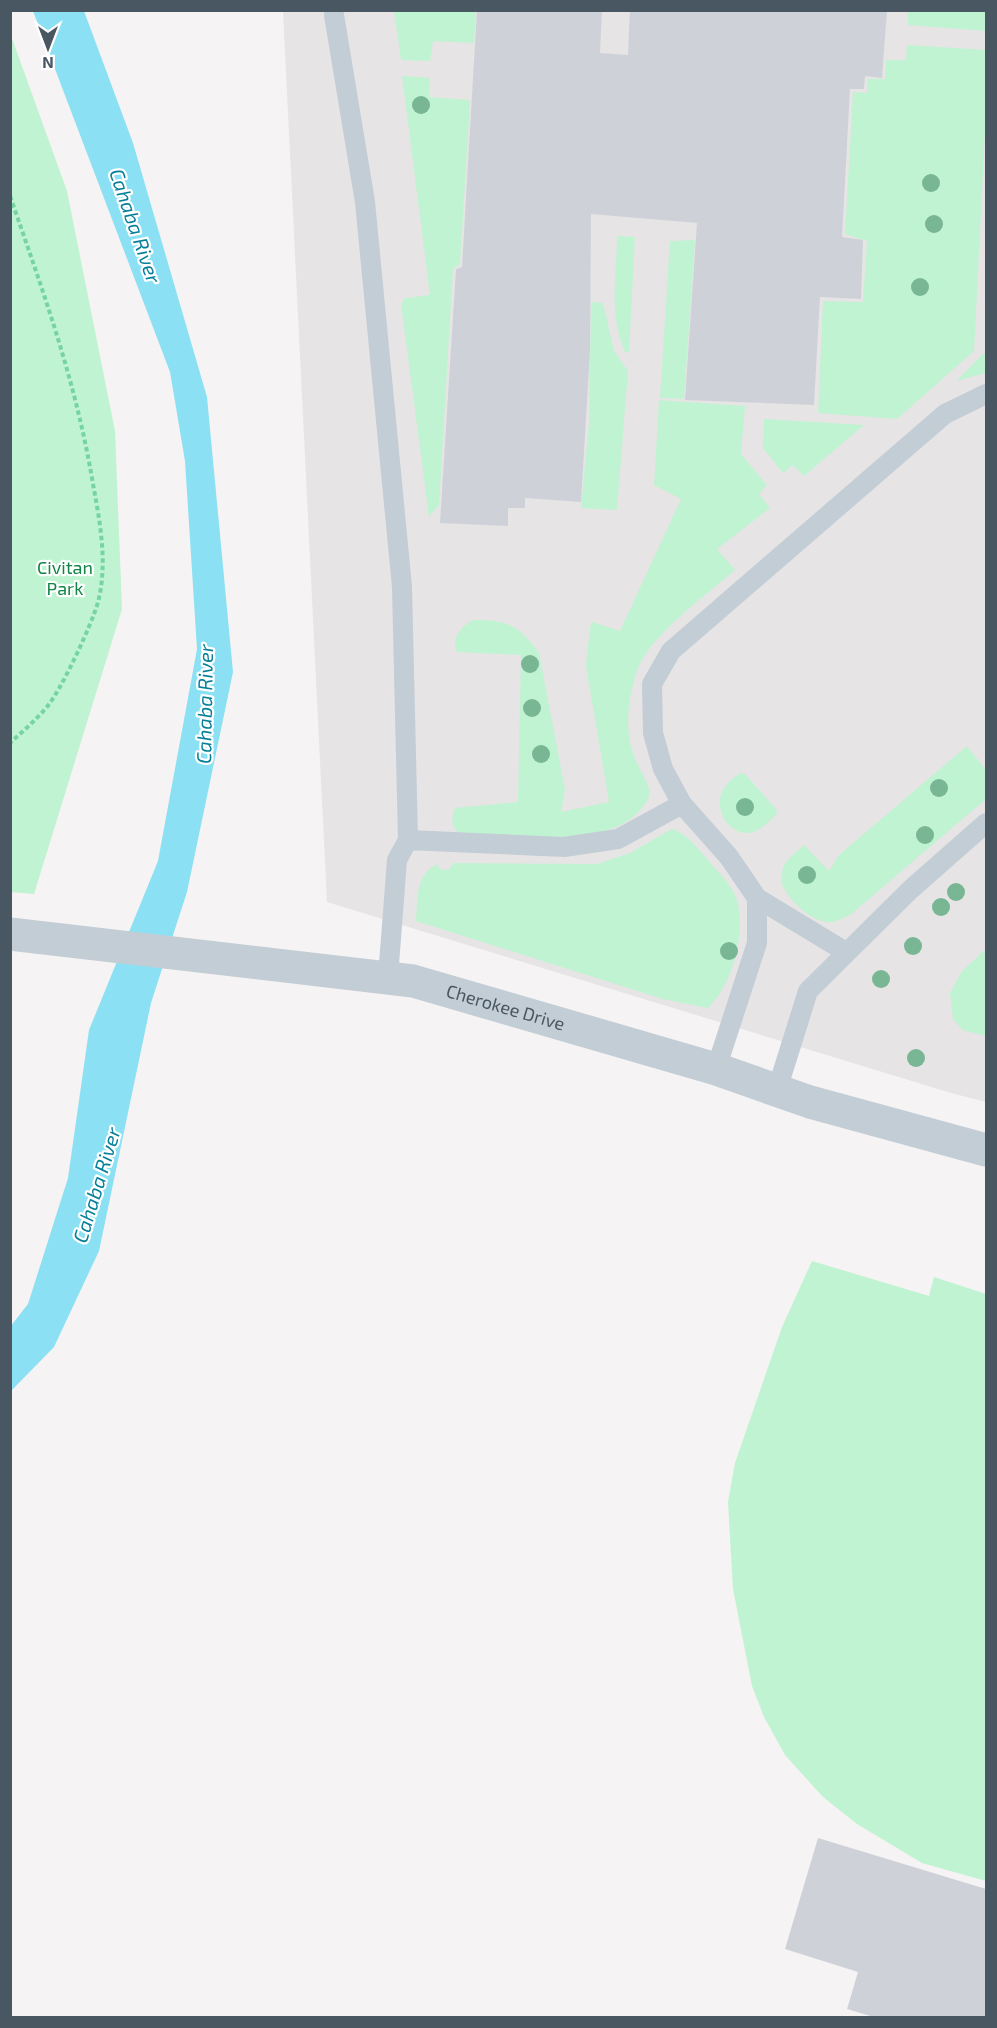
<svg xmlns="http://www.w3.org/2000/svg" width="997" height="2028" viewBox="0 0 997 2028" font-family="'Exo 2',sans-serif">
<rect width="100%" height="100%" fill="#f5f3f3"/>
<path fill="#e6e4e5" d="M 283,11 L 986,11 L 986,1102 L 951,1093 L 327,902 Z"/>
<path fill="#c0f3d2" d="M 394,11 L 476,11 L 474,43 L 433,41 L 430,61 L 401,60 Z
M 908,11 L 986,11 L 986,31 L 908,25 Z
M 10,33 L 67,191 L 115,431 L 122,609 L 34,894 L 10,892 Z
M 907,45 L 986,50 L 986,112 L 974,351 L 897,419 L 818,413 L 823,301 L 863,302 L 867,241 L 845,234 L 853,92 L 867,93 L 867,79 L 885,79 L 886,60 L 906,60 Z
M 402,76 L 430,78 L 429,97 L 470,100 L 460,264 L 453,269 L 439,505 L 429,517 L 401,304 L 405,298 L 430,295 Z
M 617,236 L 635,237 L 629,352 L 625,352 C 608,313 617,275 617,236 Z
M 695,240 L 684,399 L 660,398 L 670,241 Z
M 591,302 L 603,303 L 614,351 L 628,371 L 617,510 L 581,508 L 589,424 Z
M 983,354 L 986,354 L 986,373 L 956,381 Z
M 659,400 L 745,406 L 741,454 L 767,485 L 759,494 L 770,508 L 717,549 L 735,570 C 707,594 648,637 637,671 C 628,698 624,730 634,756 C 638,767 646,778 649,789 C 651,798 646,803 641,809 C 606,851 511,836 461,835 C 451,828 451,819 455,808 L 518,802 L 521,655 L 457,652 C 451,637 461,628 472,620 C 506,619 519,625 539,653 L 565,789 L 561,812 L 609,802 L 586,666 L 590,627 L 592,622 L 620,631 L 681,499 L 654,485 Z
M 764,419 L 864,425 L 804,476 L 793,465 L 783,473 L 763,448 Z
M 967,746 L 986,770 L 986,799 L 850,915 C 845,917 838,921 832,922 C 813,924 789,901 782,884 C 780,879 782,870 784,865 C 788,858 798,851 804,845 L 829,871 L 839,855 Z
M 741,773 L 745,774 L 777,810 L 776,815 C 769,821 762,829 753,832 C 728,840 699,796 741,773 Z
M 672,829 C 688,835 696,846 707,859 C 717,871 732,884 737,900 C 746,933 733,984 708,1008 L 663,999 L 416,921 C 418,899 415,873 438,864 L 439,869 L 448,870 L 454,863 L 597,864 L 630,853 Z
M 986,949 L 986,1036 L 963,1030 L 953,1019 L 950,993 L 962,971 Z
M 812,1261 L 929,1296 L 934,1277 L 986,1294 L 986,1881 L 922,1863 L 857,1824 L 823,1797 L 785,1755 L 764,1717 L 752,1686 L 733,1589 L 728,1502 L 735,1463 L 782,1327 Z"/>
<path fill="#8be1f3" d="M 33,11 L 84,11 L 133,143 L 207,397 L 233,672 L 187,892 L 151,1003 L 99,1251 L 54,1347 L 11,1391 L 10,1327 L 28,1304 L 68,1178 L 89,1030 L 158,861 L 197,649 L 185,461 L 170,372 Z"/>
<path fill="#ced2d8" d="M 477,10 L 602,10 L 600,53 L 628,55 L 630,10 L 887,10 L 882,78 L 865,76 L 864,89 L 850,89 L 842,237 L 863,240 L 861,299 L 820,297 L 814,405 L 685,400 L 697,223 L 591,214 L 590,351 L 581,502 L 525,498 L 525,508 L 508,508 L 508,526 L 440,523 L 456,269 L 462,267 Z
M 818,1838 L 986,1889 L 986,2018 L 877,2018 L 847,2009 L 858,1972 L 785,1949 Z"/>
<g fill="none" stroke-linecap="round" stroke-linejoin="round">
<path stroke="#75d4a2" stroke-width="4" stroke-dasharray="4.5 3" stroke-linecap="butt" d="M 10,196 C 44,294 76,382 93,484 C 100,522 108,564 98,602 C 92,624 61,691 46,708 C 35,721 22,732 10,743"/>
<path stroke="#c3cdd5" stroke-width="20" d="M 334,15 L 365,202 L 402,587 L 408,840
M 757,898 L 846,952
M 388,977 L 397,860 L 408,840 L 564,847 L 618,839 L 682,804
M 716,1069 L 757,943 L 757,898 L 729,857 L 682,804 L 663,769 L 653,733 L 652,684 L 671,651 L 945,414 L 986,394
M 777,1090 L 808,991 L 910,890 L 986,823"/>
<path stroke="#c3cdd5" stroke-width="33" id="s1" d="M 10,934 L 413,981 L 716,1069 L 810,1102 L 986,1150"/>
</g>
<g fill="#78b694">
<circle cx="421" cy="105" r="9"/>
<circle cx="931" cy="183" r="9"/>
<circle cx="934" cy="224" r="9"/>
<circle cx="920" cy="287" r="9"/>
<circle cx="530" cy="664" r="9"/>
<circle cx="532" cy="708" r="9"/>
<circle cx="541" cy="754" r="9"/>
<circle cx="939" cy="788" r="9"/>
<circle cx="745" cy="807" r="9"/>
<circle cx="925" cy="835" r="9"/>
<circle cx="807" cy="875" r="9"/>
<circle cx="956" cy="892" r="9"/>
<circle cx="941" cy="907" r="9"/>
<circle cx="913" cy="946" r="9"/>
<circle cx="729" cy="951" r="9"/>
<circle cx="881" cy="979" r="9"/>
<circle cx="916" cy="1058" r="9"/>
</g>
<g text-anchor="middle" stroke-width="4.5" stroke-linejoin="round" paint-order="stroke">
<g font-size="18" fill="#128547" stroke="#fff">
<text x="65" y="574">Civitan<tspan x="65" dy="21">Park</tspan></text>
</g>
<g font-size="18" fill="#495762" stroke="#fff">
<text dy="6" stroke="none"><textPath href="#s1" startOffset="502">Cherokee Drive</textPath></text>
</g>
<g font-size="20" font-style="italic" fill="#067f99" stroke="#fff">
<text transform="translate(135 226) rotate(71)" y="7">Cahaba River</text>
<text transform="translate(205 704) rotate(-89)" y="7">Cahaba River</text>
<text transform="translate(97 1185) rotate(-73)" y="7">Cahaba River</text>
</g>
</g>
<rect width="997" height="2028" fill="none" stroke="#495762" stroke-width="24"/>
<g transform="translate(48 48) rotate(180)" stroke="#ffffff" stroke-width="4.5" paint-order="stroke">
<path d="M0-4.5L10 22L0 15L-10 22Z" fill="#495762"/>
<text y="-9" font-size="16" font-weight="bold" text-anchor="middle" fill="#495762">N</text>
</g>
</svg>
